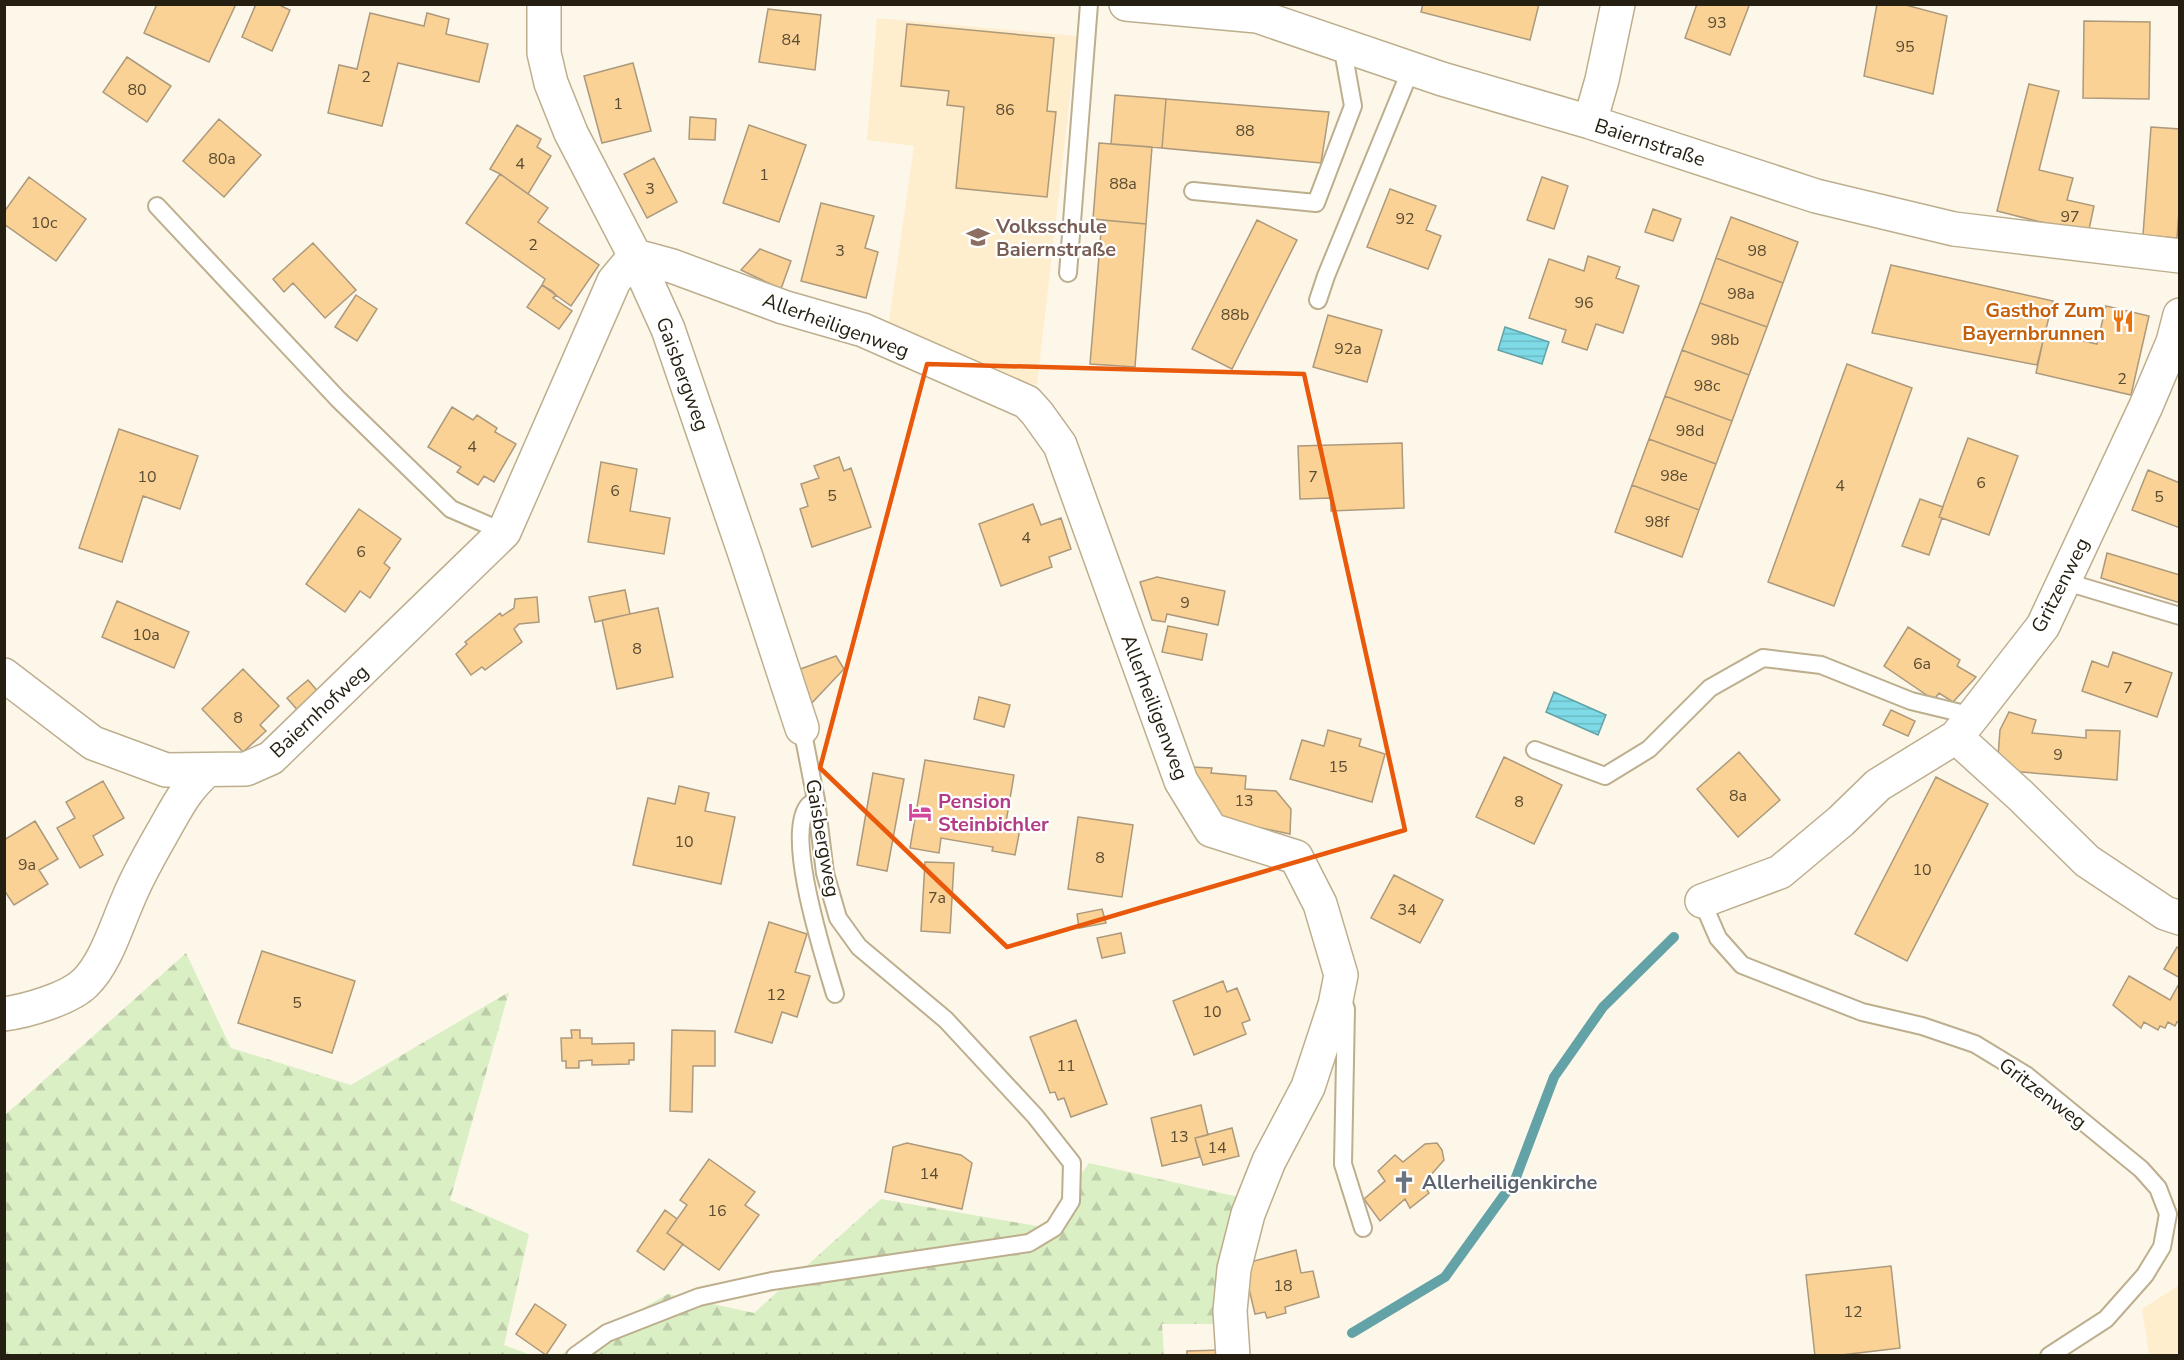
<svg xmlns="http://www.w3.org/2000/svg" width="2184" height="1360" viewBox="0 0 2184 1360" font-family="'Nunito Sans',sans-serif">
<defs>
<pattern id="forest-firs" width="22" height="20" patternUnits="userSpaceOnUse" patternTransform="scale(1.5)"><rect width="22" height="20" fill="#dbefc5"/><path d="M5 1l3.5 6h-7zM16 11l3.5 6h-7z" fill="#bccca8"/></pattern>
<pattern id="water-rules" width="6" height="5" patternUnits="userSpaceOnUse" patternTransform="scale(1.5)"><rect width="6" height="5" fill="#7ddae6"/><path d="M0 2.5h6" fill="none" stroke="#6cbbc4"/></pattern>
</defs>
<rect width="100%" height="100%" fill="#fdf7ea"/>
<path fill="#feeecd" d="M 877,18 L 1077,36 L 1037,385 L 934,358 L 888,328 L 914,146 L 867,140 Z
M 2179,1285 L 2179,1355 L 2149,1355 L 2142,1309 Z"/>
<path fill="url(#forest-firs)" d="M 186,953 L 231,1048 L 351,1085 L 509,992 L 450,1200 L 529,1234 L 504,1345 L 531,1355 L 5,1355 L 5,1115 Z
M 1089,1163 L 1239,1197 L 1216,1324 L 1162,1324 L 1164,1355 L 558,1356 L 668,1294 L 754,1313 L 881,1199 L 1043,1227 Z"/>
<path fill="url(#water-rules)" stroke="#63a2a6" stroke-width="1.5" d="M 1505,327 L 1549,342 L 1542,364 L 1498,350 Z
M 1554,692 L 1606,715 L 1598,735 L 1546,712 Z"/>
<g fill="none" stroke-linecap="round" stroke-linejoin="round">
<path stroke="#63a2a6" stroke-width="10" d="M 1352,1333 L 1445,1277 L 1515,1180 L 1554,1077 L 1603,1007 L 1674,937"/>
</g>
<path fill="#fad295" stroke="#ad997b" stroke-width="1.5" d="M 157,4 L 236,4 L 209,62 L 144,33 Z
M 256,4 L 277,4 L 290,10 L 272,51 L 242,37 Z
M 1423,4 L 1539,4 L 1530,40 L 1421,12 Z
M 1697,4 L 1744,4 L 1749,6 L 1730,55 L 1685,38 Z
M 1877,4 L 1902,4 L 1947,16 L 1933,94 L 1864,76 Z
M 768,9 L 821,15 L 815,70 L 759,62 Z
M 370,13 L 424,26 L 427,13 L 449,19 L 446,34 L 488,44 L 479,82 L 398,63 L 382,126 L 328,113 L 339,65 L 357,69 Z
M 2084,21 L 2150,22 L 2149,99 L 2083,98 Z
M 907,24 L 1054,38 L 1047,111 L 1056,112 L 1047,197 L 956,188 L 964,107 L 947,105 L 949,91 L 901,86 Z
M 127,57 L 171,86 L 147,122 L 103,92 Z
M 633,63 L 651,131 L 602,143 L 584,76 Z
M 2029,84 L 2059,91 L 2039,170 L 2073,178 L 2067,200 L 2094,206 L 2088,234 L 1997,211 Z
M 1115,95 L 1166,99 L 1162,148 L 1111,144 Z
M 1166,99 L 1329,112 L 1321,163 L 1162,148 Z
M 690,117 L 716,119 L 715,140 L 689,139 Z
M 219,119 L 261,155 L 224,197 L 183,161 Z
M 517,125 L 541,139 L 537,147 L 551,156 L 528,194 L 500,174 L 490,169 Z
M 749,125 L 806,145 L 779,222 L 723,203 Z
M 2151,127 L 2180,129 L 2180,199 L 2177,238 L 2143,235 Z
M 1099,143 L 1152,147 L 1146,224 L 1093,219 Z
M 654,158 L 677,202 L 647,218 L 624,174 Z
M 500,174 L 548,208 L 538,222 L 599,265 L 571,306 L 542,285 L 545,279 L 466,223 Z
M 29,177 L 86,219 L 56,261 L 4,224 L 4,212 Z
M 1542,177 L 1568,186 L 1554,229 L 1527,220 Z
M 1390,189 L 1436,206 L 1426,230 L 1441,236 L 1428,269 L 1367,247 Z
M 821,203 L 874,216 L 865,248 L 878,252 L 866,298 L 801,281 Z
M 1653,209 L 1681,219 L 1673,241 L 1645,232 Z
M 1731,217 L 1798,242 L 1783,283 L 1716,258 Z
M 1102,220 L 1146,224 L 1135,367 L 1090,364 Z
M 1257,220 L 1297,240 L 1232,369 L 1192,349 Z
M 313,243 L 356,290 L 325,318 L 293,283 L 284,292 L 273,279 Z
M 760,249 L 791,261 L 781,289 L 741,270 Z
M 1588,256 L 1620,267 L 1616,278 L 1639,286 L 1623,333 L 1596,324 L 1587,350 L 1562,342 L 1566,330 L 1529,318 L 1549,259 L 1584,271 Z
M 1716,258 L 1783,283 L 1767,327 L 1700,303 Z
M 1891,265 L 2053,301 L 2037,365 L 1872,333 Z
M 542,285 L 552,291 L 556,295 L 553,298 L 572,311 L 559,329 L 527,307 Z
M 356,295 L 377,309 L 357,341 L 335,327 Z
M 1700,303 L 1767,327 L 1749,375 L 1682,350 Z
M 2106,306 L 2149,316 L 2131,395 L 2036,373 L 2045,332 L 2097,344 Z
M 1328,315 L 1382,330 L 1367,382 L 1313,367 Z
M 1682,350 L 1749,375 L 1732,421 L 1665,396 Z
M 1847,364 L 1912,388 L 1834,606 L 1768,582 Z
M 1665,396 L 1732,421 L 1716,464 L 1649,439 Z
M 452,407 L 473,420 L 477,415 L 497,428 L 495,432 L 516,444 L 494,482 L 484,476 L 478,485 L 457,472 L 461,467 L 428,447 Z
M 119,429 L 198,456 L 180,509 L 143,496 L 122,562 L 79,548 Z
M 1968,438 L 2018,456 L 1989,535 L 1939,517 Z
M 1649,439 L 1716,464 L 1699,510 L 1632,485 Z
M 1402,443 L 1404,508 L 1331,511 L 1331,498 L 1300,499 L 1298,446 Z
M 839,457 L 844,471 L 851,468 L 871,527 L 812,547 L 800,509 L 808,506 L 801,484 L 819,478 L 814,466 Z
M 601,462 L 637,469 L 630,511 L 670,518 L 664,554 L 588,542 Z
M 2148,470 L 2180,483 L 2180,528 L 2132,510 Z
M 1632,485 L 1699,510 L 1682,557 L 1615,532 Z
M 1920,499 L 1943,507 L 1939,517 L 1942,518 L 1929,555 L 1902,546 Z
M 1033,504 L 1041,525 L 1061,518 L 1071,549 L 1049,557 L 1052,567 L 1001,586 L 979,524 Z
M 359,509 L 401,539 L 384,563 L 390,568 L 370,598 L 360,591 L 345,612 L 306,584 Z
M 2107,553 L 2180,575 L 2180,603 L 2101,578 Z
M 1157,577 L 1225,591 L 1218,625 L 1167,614 L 1165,622 L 1152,620 L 1140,582 Z
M 625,590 L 630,614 L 595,622 L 589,597 Z
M 537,597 L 539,622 L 519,624 L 514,629 L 522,642 L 485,670 L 482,667 L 471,675 L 456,654 L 467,644 L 465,642 L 500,613 L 502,616 L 514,608 L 515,599 Z
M 117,601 L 189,632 L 174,668 L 102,637 Z
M 658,608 L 673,677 L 617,689 L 602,620 Z
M 1168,626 L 1207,634 L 1202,660 L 1162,652 Z
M 1908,627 L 1960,660 L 1957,666 L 1976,677 L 1953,702 L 1939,693 L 1934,700 L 1884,666 Z
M 2113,652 L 2172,673 L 2157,717 L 2082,691 L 2092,661 L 2108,667 Z
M 836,656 L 844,669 L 808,707 L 795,671 Z
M 243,669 L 279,706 L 260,725 L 266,731 L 243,752 L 202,709 Z
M 308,680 L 327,702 L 306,720 L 287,698 Z
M 979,697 L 1010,705 L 1004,727 L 974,719 Z
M 1891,710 L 1915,721 L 1908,736 L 1883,725 Z
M 2009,712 L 2036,720 L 2032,733 L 2086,738 L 2086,730 L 2120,731 L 2117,780 L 1997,770 L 2000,730 Z
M 1328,730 L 1361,739 L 1359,746 L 1385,754 L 1372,802 L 1290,779 L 1302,740 L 1324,746 Z
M 1739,752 L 1780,800 L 1738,837 L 1697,789 Z
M 1504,757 L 1562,785 L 1534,844 L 1476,817 Z
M 925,760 L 1014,775 L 1006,822 L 1021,824 L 1015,855 L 992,851 L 993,847 L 941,838 L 939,853 L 910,848 Z
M 1192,767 L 1212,768 L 1211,773 L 1246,776 L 1245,789 L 1276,791 L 1291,809 L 1290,834 L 1214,818 Z
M 873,773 L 904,779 L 887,871 L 857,865 Z
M 1936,777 L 1988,804 L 1907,961 L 1855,934 Z
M 103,781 L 124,818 L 93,836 L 103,855 L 80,868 L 57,828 L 75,818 L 66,802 Z
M 679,786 L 709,793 L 705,811 L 735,817 L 721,884 L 633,865 L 648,798 L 675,804 Z
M 1078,817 L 1133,825 L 1122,897 L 1068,889 Z
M 35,821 L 58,859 L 39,870 L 48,884 L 14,905 L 4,890 L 4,840 Z
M 925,862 L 954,863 L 950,933 L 921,931 Z
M 1394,875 L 1443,900 L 1420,943 L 1371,918 Z
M 1102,909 L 1106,923 L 1079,928 L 1077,914 Z
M 769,922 L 807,934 L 795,972 L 810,976 L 797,1017 L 782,1012 L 772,1043 L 735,1032 Z
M 1121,933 L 1125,953 L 1102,958 L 1097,938 Z
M 2177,947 L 2180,949 L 2180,978 L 2164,969 Z
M 262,951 L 355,981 L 332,1053 L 238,1023 Z
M 2129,976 L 2170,1000 L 2180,982 L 2180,1023 L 2177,1022 L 2175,1026 L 2168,1022 L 2165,1028 L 2160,1026 L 2158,1030 L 2144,1022 L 2141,1028 L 2113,1005 Z
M 1223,981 L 1227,992 L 1237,988 L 1250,1020 L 1242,1023 L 1246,1034 L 1194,1055 L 1173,1001 Z
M 1076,1020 L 1107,1104 L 1071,1117 L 1064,1098 L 1058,1100 L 1055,1092 L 1050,1093 L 1030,1037 Z
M 571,1030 L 580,1030 L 580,1038 L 592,1038 L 592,1044 L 634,1043 L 634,1060 L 629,1060 L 629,1064 L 592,1065 L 592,1060 L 579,1061 L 579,1068 L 566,1068 L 566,1061 L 562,1061 L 561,1038 L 572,1038 Z
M 672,1030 L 715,1031 L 715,1066 L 693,1066 L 692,1112 L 670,1111 Z
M 1201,1105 L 1208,1135 L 1195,1138 L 1200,1157 L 1162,1166 L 1151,1118 Z
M 1232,1128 L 1239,1156 L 1203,1165 L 1195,1138 Z
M 907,1143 L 961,1155 L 972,1163 L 962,1209 L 885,1192 L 893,1147 Z
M 1437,1143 L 1442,1150 L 1444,1160 L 1423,1184 L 1429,1193 L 1410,1208 L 1405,1199 L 1380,1221 L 1364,1199 L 1385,1181 L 1378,1171 L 1395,1155 L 1403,1162 L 1425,1144 Z
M 709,1159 L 755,1192 L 745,1205 L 759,1215 L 719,1270 L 667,1233 L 687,1205 L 680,1200 Z
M 665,1210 L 677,1219 L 667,1233 L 683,1244 L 664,1270 L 637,1251 Z
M 1296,1250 L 1301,1273 L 1313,1271 L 1319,1297 L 1285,1307 L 1286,1313 L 1267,1318 L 1265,1312 L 1255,1314 L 1243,1264 Z
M 1891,1266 L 1900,1348 L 1833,1356 L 1815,1356 L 1806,1275 Z
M 535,1304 L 566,1325 L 546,1355 L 516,1334 Z
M 1221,1350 L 1221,1356 L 1187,1356 L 1187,1351 Z"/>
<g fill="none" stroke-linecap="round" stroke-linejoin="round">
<g stroke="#bdae8d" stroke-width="20">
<path id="service" d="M 1193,191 L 1316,203 L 1353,106 L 1342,45
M 157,206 L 338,399 L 451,509 L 504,532
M 1068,273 L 1089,4
M 1318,300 L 1326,276 L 1411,69
M 2063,581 L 2180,616
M 1535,750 L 1605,776 L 1649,749 L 1710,688 L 1763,658 L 1821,665 L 1911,701 L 1973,716
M 816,800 C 814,802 811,803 809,805 C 783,833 825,960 835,994
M 1702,901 L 1718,938 L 1742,965 L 1862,1012 L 1922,1026 L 1975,1044 L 2026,1075 L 2141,1169 L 2158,1188 L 2168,1214 L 2162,1247 L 2145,1275 L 2106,1319 L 2049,1356
M 1344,1003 L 1346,1009 L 1343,1164 L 1363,1228
M 575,1356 L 607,1333 L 699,1297 L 772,1281 L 1029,1243 L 1054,1228 L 1071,1201 L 1072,1163 L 1035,1116 L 946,1020 L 859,947 L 838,918 L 825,873 L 816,800 L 802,728"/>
</g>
<g stroke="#bdae8d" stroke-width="36">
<path id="minor" d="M 544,4 L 544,53 L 551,83 L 571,133 L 635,256 L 668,329 L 745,554 L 802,728
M 1126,4 L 1257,16 L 1442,79 L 1590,122 L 1816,196 L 1954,229 L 2180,256
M 1590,122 L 1602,80 L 1618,4
M 635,256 L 672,266 L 783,307 L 863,330 L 1027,402 L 1037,413 L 1060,445 L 1181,781 L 1211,830 L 1296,857 L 1320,904 L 1341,975 L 1335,1005 L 1308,1087 L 1269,1161 L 1248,1214 L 1234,1269 L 1230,1311 L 1233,1356
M 4,675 L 93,743 L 166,770 L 246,769 L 271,758 L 504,532 L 614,281 L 635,256
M 1956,737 L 2021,796 L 2087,861 L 2165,913 L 2180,918
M 1702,901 L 1780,872 L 1841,821 L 1878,785 L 1956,737 L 1973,716 L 2043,626 L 2146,406 L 2173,342 L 2180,315
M 4,1014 C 26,1011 69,999 85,983 C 105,964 116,927 127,902 C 136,879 148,858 160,837 C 177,808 182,793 207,770"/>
</g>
<use href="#service" stroke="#fff" stroke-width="16"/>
<use href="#minor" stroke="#fff" stroke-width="33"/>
</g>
<path fill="none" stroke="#e8590c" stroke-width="4.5" stroke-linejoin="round" d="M 927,364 L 1304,374 L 1405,830 L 1007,947 L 820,768 Z"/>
<defs>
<g id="school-bare" transform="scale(1.8)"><path d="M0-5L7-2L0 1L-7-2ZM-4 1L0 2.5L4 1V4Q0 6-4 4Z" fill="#8d6e63" stroke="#fff" stroke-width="2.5" paint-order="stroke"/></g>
<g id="restaurant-bare" transform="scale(1.8)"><path d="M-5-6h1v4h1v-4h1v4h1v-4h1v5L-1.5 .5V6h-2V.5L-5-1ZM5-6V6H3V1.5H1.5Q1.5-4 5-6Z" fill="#e8710a" stroke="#fff" stroke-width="2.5" paint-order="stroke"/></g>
<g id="hotel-bare" transform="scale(1.8)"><path d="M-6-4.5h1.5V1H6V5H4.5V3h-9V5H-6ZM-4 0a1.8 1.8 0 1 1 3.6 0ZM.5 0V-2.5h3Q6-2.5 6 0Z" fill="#d1479c" stroke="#fff" stroke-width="2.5" paint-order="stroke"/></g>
<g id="church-bare" transform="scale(1.8)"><path d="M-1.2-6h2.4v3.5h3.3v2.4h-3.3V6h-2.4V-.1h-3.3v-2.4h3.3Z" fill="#6b7280" stroke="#fff" stroke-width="2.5" paint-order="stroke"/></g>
</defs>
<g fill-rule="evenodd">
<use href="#school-bare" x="978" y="237"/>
<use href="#restaurant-bare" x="2123" y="321"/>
<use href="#hotel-bare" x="920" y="812"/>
<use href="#church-bare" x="1404" y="1182"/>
</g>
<g text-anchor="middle" stroke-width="4.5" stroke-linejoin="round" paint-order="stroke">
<g font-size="16" fill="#5a4c33">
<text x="1717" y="28">93</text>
<text x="791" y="45">84</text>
<text x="1905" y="52">95</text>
<text x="366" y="82">2</text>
<text x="137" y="95">80</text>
<text x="618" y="109">1</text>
<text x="1005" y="115">86</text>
<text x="1245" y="136">88</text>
<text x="222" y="164">80a</text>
<text x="520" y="169">4</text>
<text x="764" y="180">1</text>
<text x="1123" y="189">88a</text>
<text x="650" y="194">3</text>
<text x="2070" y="222">97</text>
<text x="1405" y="224">92</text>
<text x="44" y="228">10c</text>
<text x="533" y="250">2</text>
<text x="840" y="256">3</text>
<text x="1757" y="256">98</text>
<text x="1741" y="299">98a</text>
<text x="1584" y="308">96</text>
<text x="1235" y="320">88b</text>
<text x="1725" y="345">98b</text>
<text x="1348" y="354">92a</text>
<text x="2122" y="384">2</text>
<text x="1707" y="391">98c</text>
<text x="1690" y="436">98d</text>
<text x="472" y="452">4</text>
<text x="1674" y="481">98e</text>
<text x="147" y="482">10</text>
<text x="1313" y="482">7</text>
<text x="1981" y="488">6</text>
<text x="1840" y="491">4</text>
<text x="615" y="496">6</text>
<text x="832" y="501">5</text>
<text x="2159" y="502">5</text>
<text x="1657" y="527">98f</text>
<text x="1026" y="543">4</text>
<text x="361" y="557">6</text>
<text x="1185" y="608">9</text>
<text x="146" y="640">10a</text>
<text x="637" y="654">8</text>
<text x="1922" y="669">6a</text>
<text x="2128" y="693">7</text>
<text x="238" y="723">8</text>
<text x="2058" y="760">9</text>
<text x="1338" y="772">15</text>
<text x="1738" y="801">8a</text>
<text x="1244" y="806">13</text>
<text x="1519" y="807">8</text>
<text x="684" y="847">10</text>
<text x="1100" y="863">8</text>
<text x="27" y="870">9a</text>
<text x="1922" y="875">10</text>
<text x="937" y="903">7a</text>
<text x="1407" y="915">34</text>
<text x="776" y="1000">12</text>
<text x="297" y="1008">5</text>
<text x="1212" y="1017">10</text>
<text x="1066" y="1071">11</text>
<text x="1179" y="1142">13</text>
<text x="1217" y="1153">14</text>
<text x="929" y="1179">14</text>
<text x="717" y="1216">16</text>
<text x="1283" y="1291">18</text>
<text x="1853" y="1317">12</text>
</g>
<g font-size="20" fill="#251f12" stroke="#fff">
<text transform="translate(1650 142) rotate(18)" y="7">Baiernstraße</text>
<text transform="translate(836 325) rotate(20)" y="7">Allerheiligenweg</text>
<text transform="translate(683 374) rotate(70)" y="7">Gaisbergweg</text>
<text transform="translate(2060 585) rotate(-63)" y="7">Gritzenweg</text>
<text transform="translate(1155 707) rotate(69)" y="7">Allerheiligenweg</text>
<text transform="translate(319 711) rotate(-43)" y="7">Baiernhofweg</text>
<text transform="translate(823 838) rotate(80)" y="7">Gaisbergweg</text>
<text transform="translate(2043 1093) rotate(37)" y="7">Gritzenweg</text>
</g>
<g font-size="20" font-weight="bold" fill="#785e54" stroke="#fff" text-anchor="start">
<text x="996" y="233">Volksschule<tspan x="996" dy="23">Baiernstraße</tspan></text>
</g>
<g font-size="20" font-weight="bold" fill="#c56008" stroke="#fff" text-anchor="end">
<text x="2105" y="317">Gasthof Zum<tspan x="2105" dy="23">Bayernbrunnen</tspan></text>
</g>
<g font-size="20" font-weight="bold" fill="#b23c85" stroke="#fff" text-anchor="start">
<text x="938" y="808">Pension<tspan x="938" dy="23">Steinbichler</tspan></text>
</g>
<g font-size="20" font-weight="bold" fill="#5b616d" stroke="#fff" text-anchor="start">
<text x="1422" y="1189">Allerheiligenkirche</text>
</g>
</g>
<rect width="2184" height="1360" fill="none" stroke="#251f12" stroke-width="12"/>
</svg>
